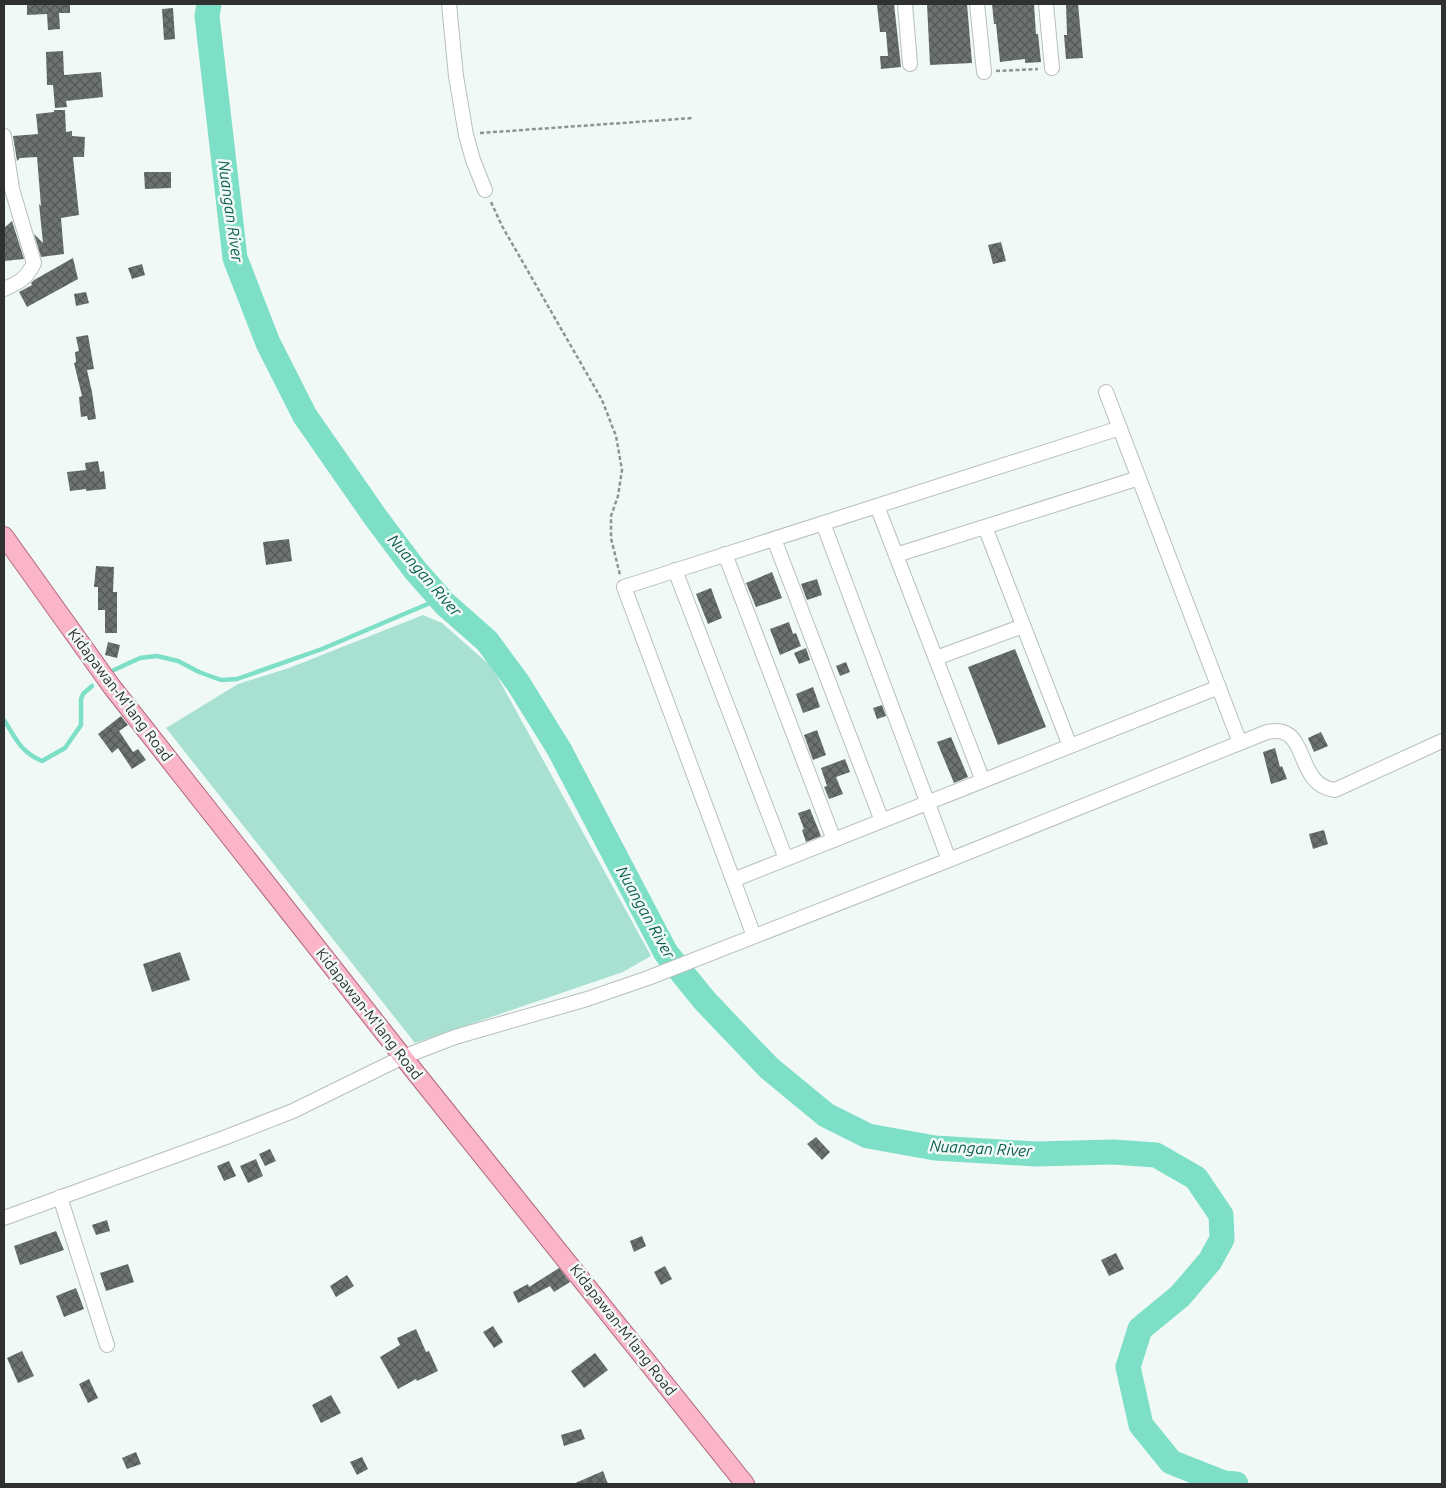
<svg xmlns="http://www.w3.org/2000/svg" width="1446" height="1488" viewBox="0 0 1446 1488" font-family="Ubuntu,sans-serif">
<defs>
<pattern id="building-cross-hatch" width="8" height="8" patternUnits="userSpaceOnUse" patternTransform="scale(1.25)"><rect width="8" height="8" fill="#6b7270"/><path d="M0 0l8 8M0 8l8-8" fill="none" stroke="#545958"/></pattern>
</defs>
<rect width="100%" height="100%" fill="#f1f9f6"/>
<path fill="#a8e1d1" d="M 423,615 L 442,623 L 492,667 L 651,956 L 623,972 L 415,1043 L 166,728 L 238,684 L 289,668 Z"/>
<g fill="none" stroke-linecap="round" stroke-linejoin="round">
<path stroke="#7edfc7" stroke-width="4.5" d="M 114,670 L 140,658 L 157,656 L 178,661 L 199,672 L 221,680 L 237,679 L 322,649 L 430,603 L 445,604
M 4,720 C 16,738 20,752 42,761 L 65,748 L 81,725 L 81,699 L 83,694 L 92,686"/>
<path stroke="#7edfc7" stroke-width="25" d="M 209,4 L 207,16 L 235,258 L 268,343 L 305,416 L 376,518 L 415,570 L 445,604 L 487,641 L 518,683 L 559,749 L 666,953 L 705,1001 L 769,1068 L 826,1115 L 868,1136 L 935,1148 L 1036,1154 L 1113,1152 L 1156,1155 L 1196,1178 L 1221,1215 L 1222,1239 L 1210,1261 L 1180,1296 L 1140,1329 L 1128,1367 L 1141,1425 L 1171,1462 L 1224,1483 L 1236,1484"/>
</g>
<path fill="url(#building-cross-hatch)" d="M 27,4 L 70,4 L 70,13 L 59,13 L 60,29 L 48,30 L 47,14 L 27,15 Z
M 894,4 L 901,67 L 881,69 L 880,56 L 888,56 L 886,32 L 880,32 L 877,5 Z
M 927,4 L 967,4 L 972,63 L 930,65 Z
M 992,4 L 1034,4 L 1036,34 L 1038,34 L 1041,62 L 1025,63 L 1025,59 L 1000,62 L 996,24 L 994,24 Z
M 1066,4 L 1078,4 L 1083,58 L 1066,59 L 1064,35 L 1067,35 Z
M 173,8 L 175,39 L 164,40 L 162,9 Z
M 63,51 L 64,75 L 101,72 L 103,97 L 66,101 L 67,107 L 55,108 L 53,85 L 47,85 L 46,52 Z
M 54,110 L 65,110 L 66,132 L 72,131 L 72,136 L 85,137 L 84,157 L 73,157 L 79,215 L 61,218 L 64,254 L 41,257 L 34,234 L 43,243 L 39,204 L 41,206 L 37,157 L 20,158 L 17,161 L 13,136 L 38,134 L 36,114 L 54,112 Z
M 144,172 L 171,172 L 171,188 L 145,189 Z
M 12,221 L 24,259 L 4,261 L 4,228 Z
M 1001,242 L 1006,261 L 993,264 L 988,245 Z
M 73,258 L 78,279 L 27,307 L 19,292 L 32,285 L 31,283 L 34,280 Z
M 142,264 L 145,275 L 132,279 L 128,268 Z
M 86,292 L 89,303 L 76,306 L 74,294 Z
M 88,335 L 94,369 L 87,370 L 92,392 L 96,419 L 88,420 L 87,416 L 81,417 L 79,397 L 82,396 L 74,363 L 76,362 L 75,352 L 79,351 L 76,337 Z
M 98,461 L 100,472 L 104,471 L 106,489 L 86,491 L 86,489 L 70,491 L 67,472 L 86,470 L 85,463 Z
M 289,539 L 292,561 L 266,565 L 263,542 Z
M 96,566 L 114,567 L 113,592 L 117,592 L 117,633 L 105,633 L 105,610 L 98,610 L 98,587 L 94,587 Z
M 772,572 L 782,598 L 756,607 L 746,583 Z
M 817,579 L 822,595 L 807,600 L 801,584 Z
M 711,588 L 722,618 L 708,624 L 696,594 Z
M 789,622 L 793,634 L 796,633 L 801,646 L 780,655 L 770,629 Z
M 108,642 L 120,645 L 117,658 L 105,655 Z
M 806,648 L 810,660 L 799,664 L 794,653 Z
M 1015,649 L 1046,727 L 998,745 L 968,667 Z
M 846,662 L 850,672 L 840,676 L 836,666 Z
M 813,687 L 820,707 L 803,713 L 796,694 Z
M 882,705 L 886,716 L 877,719 L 873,708 Z
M 121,716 L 128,725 L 119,731 L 133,752 L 138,749 L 146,760 L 132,769 L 118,748 L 112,753 L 98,734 Z
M 817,730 L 826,755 L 813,760 L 804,735 Z
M 1321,732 L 1328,746 L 1314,752 L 1308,738 Z
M 951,737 L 968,777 L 954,783 L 937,742 Z
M 1275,748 L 1280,767 L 1282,766 L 1287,779 L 1271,784 L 1263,752 Z
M 845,759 L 850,772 L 836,777 L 843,794 L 829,799 L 824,787 L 827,786 L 821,768 Z
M 810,809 L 821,836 L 806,842 L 802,830 L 804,829 L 798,813 Z
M 1324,830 L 1328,844 L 1313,849 L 1309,834 Z
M 180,952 L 190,980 L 152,992 L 143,964 Z
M 816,1137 L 830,1152 L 822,1160 L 807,1144 Z
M 270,1149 L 276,1161 L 265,1166 L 259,1154 Z
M 256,1159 L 263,1176 L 248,1183 L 240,1166 Z
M 229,1161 L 236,1176 L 224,1181 L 217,1166 Z
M 107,1220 L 110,1231 L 96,1235 L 92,1225 Z
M 56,1231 L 64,1250 L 20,1265 L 14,1246 Z
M 642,1236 L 646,1246 L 634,1252 L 630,1241 Z
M 1116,1253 L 1124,1269 L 1109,1276 L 1101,1260 Z
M 128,1264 L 134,1282 L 106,1291 L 100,1273 Z
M 665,1266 L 672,1279 L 661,1285 L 654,1272 Z
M 559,1268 L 570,1282 L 554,1292 L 550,1286 L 518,1303 L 513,1292 L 528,1284 L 529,1287 Z
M 347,1275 L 354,1286 L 336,1297 L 330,1286 Z
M 76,1288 L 84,1309 L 64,1317 L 56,1296 Z
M 493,1326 L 503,1342 L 494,1348 L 483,1332 Z
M 416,1329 L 426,1352 L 429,1351 L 438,1371 L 417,1381 L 416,1379 L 398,1389 L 380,1357 L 400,1345 L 397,1338 Z
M 22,1351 L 34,1376 L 18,1383 L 7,1358 Z
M 595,1353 L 608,1370 L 584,1388 L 571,1371 Z
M 89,1379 L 98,1398 L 88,1403 L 79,1384 Z
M 331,1395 L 341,1413 L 321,1423 L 312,1405 Z
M 581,1429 L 585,1439 L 564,1446 L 561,1435 Z
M 136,1452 L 141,1464 L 127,1469 L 122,1458 Z
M 362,1457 L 368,1469 L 357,1475 L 350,1462 Z
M 603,1471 L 608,1484 L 573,1484 Z"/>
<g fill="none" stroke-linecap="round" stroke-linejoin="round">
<g stroke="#b7bfbd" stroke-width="16">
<path id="minor" d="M 449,4 L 456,76 L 466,135 L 473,160 L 485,190
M 905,4 L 910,64
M 977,4 L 984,72
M 1046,4 L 1052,68
M 4,136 L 12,189 L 34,263 C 26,279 20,282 4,289
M 1106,392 L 1240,743
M 877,506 L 983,781
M 823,523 L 949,860
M 985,527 L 1070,746
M 774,539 L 882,821
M 725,554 L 834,840
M 896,555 L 1139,478
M 675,570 L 786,859
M 936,658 L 1023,626
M 733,880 L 1219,687
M 754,936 L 624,587 L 1120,428
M 60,1197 L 107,1345
M 4,1218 L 221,1139 L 293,1111 L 403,1057 L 455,1037 L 587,999 L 648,978 L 949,860 L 1267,732 C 1311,722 1293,785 1335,790 L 1442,741"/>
</g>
<g stroke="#b1667b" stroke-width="20">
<path id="major" d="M 4,536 L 112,687 L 403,1057 L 745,1484"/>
</g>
<path stroke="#8f9492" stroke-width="2.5" stroke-dasharray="4 2.5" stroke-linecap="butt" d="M 996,71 L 1038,69
M 480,133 L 693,118
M 491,202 L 502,226 L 602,400 L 616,436 L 622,470 L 618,496 L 611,516 L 611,538 L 620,575"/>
<use href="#minor" stroke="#fff" stroke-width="14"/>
<use href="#major" stroke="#fab5c8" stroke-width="18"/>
</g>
<g text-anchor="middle" stroke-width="5" stroke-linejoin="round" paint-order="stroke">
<g font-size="15" fill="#2e3130" stroke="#f1f9f6">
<text transform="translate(120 695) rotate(53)" y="5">Kidapawan-M'lang Road</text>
<text transform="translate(369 1014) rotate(52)" y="5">Kidapawan-M'lang Road</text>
<text transform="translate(623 1330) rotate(52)" y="5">Kidapawan-M'lang Road</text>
</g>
<g font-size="16" font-style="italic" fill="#0c5e4f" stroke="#f1f9f6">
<text transform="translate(231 211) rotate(82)" y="6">Nuangan River</text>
<text transform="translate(425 575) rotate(49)" y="6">Nuangan River</text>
<text transform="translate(646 912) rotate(61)" y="6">Nuangan River</text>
<text transform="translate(981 1148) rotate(3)" y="6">Nuangan River</text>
</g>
</g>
<rect width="1446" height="1488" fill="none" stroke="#2e3130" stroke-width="10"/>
</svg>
